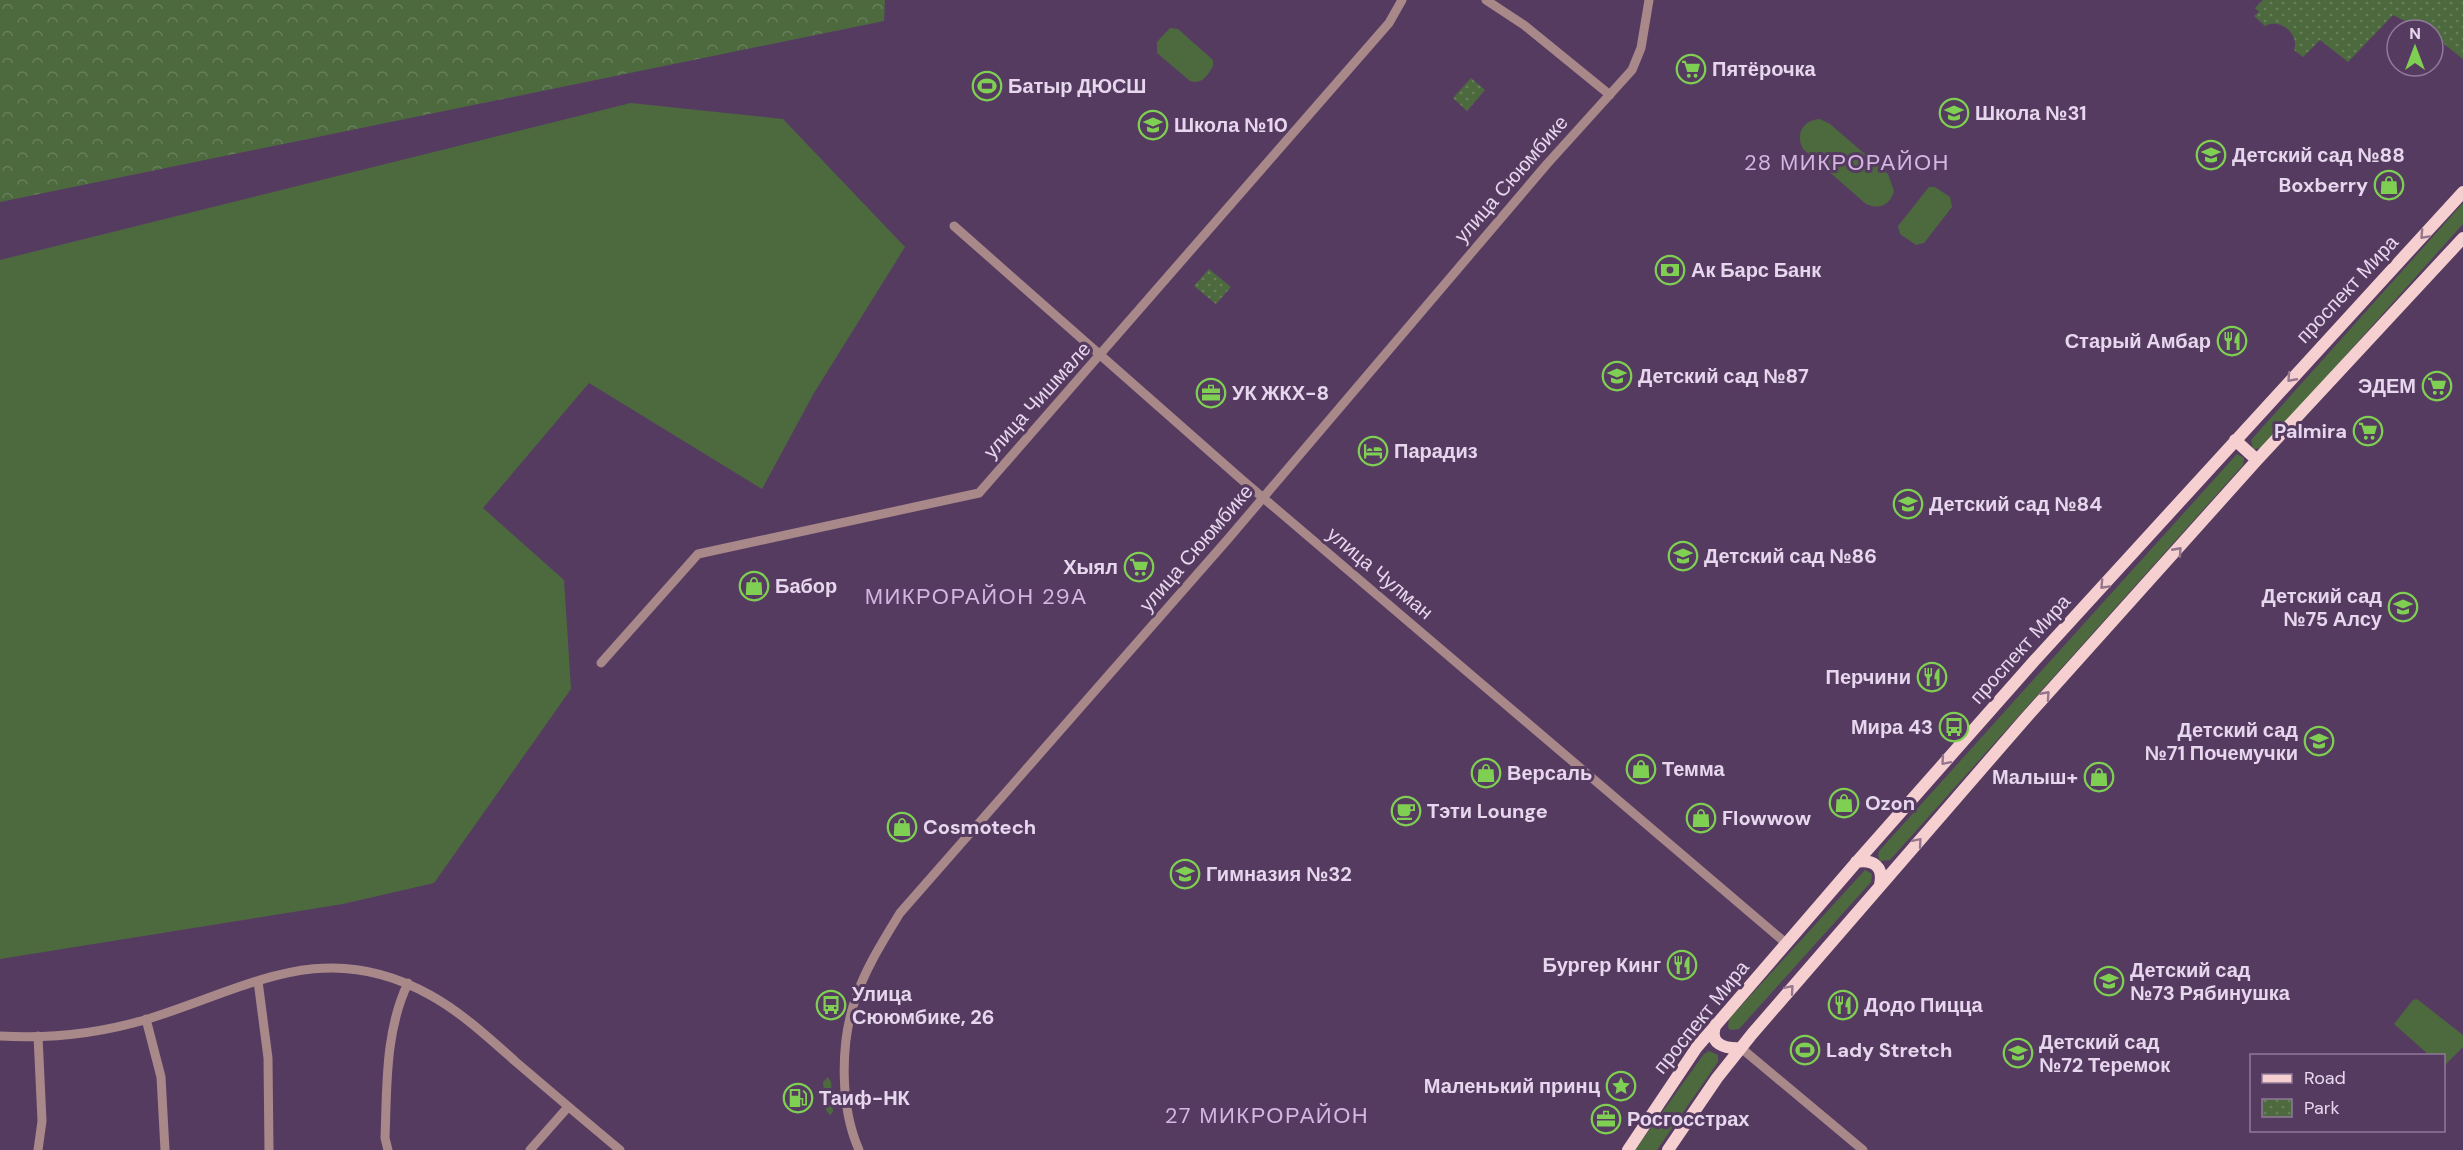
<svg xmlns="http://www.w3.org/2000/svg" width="2463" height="1150" viewBox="0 0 2463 1150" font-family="'DM Sans',sans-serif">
<defs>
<pattern id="forest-crowns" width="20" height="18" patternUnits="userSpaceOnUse" patternTransform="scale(1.5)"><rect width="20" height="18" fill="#4d6a3f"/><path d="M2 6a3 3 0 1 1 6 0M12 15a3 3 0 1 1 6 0" fill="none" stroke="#677f5b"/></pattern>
<pattern id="park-dots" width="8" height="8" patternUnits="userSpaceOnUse" patternTransform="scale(1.5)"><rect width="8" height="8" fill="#4d6a3f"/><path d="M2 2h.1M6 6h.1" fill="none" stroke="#677f5b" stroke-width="1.8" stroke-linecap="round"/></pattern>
</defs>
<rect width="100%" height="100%" fill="#563b61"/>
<path fill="#4d6a3f" d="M 1170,28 L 1178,29 L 1213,60 L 1213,66 C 1208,75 1202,85 1190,81 L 1157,53 L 1157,42 Z
M 631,103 L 783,119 L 905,247 L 814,393 L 762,489 L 589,383 L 483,508 L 564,580 L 571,689 L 434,883 L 343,904 L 0,959 L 0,260 Z
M 1820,119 L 1830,124 L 1888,174 L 1894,191 C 1890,205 1880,210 1866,204 L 1803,149 C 1795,134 1803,120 1820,119 Z
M 1929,187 L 1935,187 L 1950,197 L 1952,207 L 1924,243 L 1916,245 L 1900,234 L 1898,226 Z
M 2463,203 L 2463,224 L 2263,448 L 2253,449 L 2251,440 Z
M 2237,454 L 2244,458 L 2243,465 L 1890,860 L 1880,861 L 1878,856 L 1879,851 Z
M 1865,870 L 1872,874 L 1871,882 L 1739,1029 L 1730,1030 L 1728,1027 L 1729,1019 Z
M 2417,999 L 2463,1035 L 2463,1047 L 2444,1066 L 2444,1056 L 2429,1055 L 2394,1024 L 2413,1000 Z
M 1709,1051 L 1718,1055 L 1718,1062 L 1657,1150 L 1635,1150 L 1704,1054 Z
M 828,1077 L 831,1082 L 833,1112 L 830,1115 L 826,1110 L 823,1082 Z"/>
<path fill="url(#forest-crowns)" d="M 0,0 L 885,0 L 884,21 L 0,202 Z"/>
<path fill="url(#park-dots)" d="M 2263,0 L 2463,0 L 2463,59 L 2433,35 L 2433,30 L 2423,30 L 2393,15 L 2348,62 L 2320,40 L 2303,57 L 2294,50 C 2300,34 2279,17 2265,26 L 2254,16 L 2259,12 L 2255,8 Z
M 1471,78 L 1485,90 L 1467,111 L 1453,98 Z
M 1209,269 L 1231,287 L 1216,304 L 1194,286 Z"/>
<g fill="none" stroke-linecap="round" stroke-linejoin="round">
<path stroke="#a88889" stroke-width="9" d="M 1486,0 L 1524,25 L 1610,95
M 954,226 L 1241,479 L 1787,944
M 601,663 L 698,554 L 979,493 L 1389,23 L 1402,0
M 258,981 L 268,1058 L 269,1150
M 146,1019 L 161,1077 L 165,1150
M 0,1036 C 49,1039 101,1033 148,1019 C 250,987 325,936 430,995 C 461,1012 489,1038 516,1062 C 550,1091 585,1121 620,1150
M 1741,1048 L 1863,1150
M 38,1150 L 42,1121 L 38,1036
M 388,1150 L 385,1138 C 387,1086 385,1031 408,983
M 530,1150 L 568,1107
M 859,1150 C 840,1107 840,1044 855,1000 C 865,969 883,941 900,913 L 1228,539 L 1547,164 L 1632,70 L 1641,48 L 1649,0"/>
<path stroke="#f6cfd0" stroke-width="12" d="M 2235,440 L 2257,460
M 1856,862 C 1874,859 1884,867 1880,885
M 1716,1024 C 1707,1044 1725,1049 1741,1048
M 1628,1150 L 1697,1047 L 1854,865 L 2035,660 L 2463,192
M 1668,1150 L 1717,1078 L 1752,1034 L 2024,720 L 2257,460 L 2463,238"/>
</g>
<defs><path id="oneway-chevron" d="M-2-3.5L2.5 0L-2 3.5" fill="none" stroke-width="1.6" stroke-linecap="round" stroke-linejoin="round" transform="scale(1.5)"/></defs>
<g stroke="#96768d">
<use href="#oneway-chevron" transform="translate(2424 235) rotate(133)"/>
<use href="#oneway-chevron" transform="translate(2291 378) rotate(132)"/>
<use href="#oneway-chevron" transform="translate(2178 551) rotate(-48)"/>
<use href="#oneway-chevron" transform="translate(2104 585) rotate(133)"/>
<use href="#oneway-chevron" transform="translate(2046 695) rotate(-48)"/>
<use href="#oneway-chevron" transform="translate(1945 761) rotate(131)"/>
<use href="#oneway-chevron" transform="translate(1918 842) rotate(-49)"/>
<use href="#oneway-chevron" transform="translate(1790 989) rotate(-49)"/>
</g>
<defs>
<g id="supermarket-ring" transform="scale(1.5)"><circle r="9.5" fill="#563b61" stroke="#7fd052" stroke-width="1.5"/><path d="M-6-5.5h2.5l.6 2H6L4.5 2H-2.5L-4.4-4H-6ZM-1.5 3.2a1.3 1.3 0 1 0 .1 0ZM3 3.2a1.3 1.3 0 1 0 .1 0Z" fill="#7fd052"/></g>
<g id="stadium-ring" transform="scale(1.5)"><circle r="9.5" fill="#563b61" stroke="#7fd052" stroke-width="1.5"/><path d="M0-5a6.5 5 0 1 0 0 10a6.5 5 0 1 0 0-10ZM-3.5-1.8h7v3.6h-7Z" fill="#7fd052"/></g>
<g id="school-ring" transform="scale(1.5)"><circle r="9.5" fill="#563b61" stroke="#7fd052" stroke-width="1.5"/><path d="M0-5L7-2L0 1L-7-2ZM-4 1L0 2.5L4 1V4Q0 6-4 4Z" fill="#7fd052"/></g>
<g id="shop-ring" transform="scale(1.5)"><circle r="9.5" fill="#563b61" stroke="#7fd052" stroke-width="1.5"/><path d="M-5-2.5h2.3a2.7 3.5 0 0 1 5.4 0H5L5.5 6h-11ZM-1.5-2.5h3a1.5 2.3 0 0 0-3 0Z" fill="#7fd052"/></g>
<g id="bank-ring" transform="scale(1.5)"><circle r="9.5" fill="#563b61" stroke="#7fd052" stroke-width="1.5"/><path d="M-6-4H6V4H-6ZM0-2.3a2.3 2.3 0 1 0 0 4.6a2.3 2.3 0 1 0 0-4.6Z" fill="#7fd052"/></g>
<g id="restaurant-ring" transform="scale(1.5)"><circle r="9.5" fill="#563b61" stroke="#7fd052" stroke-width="1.5"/><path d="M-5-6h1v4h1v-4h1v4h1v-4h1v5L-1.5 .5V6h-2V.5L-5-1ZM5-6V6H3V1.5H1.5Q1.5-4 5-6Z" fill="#7fd052"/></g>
<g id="office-ring" transform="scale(1.5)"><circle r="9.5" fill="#563b61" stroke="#7fd052" stroke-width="1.5"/><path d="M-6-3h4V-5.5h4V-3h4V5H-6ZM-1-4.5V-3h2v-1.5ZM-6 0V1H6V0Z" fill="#7fd052"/></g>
<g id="hotel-ring" transform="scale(1.5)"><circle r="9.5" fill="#563b61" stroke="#7fd052" stroke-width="1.5"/><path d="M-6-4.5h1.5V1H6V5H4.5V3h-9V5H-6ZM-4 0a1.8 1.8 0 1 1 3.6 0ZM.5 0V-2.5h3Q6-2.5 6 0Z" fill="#7fd052"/></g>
<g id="bus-ring" transform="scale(1.5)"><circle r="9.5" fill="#563b61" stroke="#7fd052" stroke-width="1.5"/><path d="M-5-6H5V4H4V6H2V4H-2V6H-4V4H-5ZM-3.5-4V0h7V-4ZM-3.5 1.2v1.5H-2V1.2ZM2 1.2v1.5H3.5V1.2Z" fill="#7fd052"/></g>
<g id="cafe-ring" transform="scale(1.5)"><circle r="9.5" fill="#563b61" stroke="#7fd052" stroke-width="1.5"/><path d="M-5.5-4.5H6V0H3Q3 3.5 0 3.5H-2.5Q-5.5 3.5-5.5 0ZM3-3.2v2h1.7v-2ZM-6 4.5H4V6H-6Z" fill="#7fd052"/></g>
<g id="sight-ring" transform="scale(1.5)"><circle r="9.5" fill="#563b61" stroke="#7fd052" stroke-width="1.5"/><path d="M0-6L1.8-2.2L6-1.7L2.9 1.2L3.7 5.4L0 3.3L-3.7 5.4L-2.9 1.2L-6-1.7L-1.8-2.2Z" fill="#7fd052"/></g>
<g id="fuel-ring" transform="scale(1.5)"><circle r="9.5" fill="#563b61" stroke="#7fd052" stroke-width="1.5"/><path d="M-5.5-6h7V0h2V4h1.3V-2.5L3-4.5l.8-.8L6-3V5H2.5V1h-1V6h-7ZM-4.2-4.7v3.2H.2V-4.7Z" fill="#7fd052"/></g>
</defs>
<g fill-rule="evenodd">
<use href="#supermarket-ring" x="1691" y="69"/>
<use href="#stadium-ring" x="987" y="86"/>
<use href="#school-ring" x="1954" y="113"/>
<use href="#school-ring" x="1153" y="125"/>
<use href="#school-ring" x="2211" y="155"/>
<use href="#shop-ring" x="2389" y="185"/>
<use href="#bank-ring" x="1670" y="270"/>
<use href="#restaurant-ring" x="2232" y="341"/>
<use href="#school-ring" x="1617" y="376"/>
<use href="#supermarket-ring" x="2437" y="386"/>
<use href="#office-ring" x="1211" y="393"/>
<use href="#supermarket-ring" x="2368" y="431"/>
<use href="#hotel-ring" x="1373" y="451"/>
<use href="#school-ring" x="1908" y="504"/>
<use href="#school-ring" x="1683" y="556"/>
<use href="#supermarket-ring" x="1139" y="567"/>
<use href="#shop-ring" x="754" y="586"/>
<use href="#school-ring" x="2403" y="607"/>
<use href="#restaurant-ring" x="1932" y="677"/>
<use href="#bus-ring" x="1954" y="727"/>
<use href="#school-ring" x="2319" y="741"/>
<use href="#shop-ring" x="1641" y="769"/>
<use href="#shop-ring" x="1486" y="773"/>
<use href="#shop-ring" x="2099" y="777"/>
<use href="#shop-ring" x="1844" y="803"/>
<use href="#cafe-ring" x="1406" y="811"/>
<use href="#shop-ring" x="1701" y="818"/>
<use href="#shop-ring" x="902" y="827"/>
<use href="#school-ring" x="1185" y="874"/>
<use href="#restaurant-ring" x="1682" y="965"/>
<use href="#school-ring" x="2109" y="981"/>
<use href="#bus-ring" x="831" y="1005"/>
<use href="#restaurant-ring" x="1843" y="1005"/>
<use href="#stadium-ring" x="1805" y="1050"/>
<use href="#school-ring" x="2018" y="1053"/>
<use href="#sight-ring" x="1621" y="1086"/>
<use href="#fuel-ring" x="798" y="1098"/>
<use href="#office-ring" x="1606" y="1119"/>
</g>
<g text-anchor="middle" stroke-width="6" stroke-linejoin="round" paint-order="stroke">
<g font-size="20" font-weight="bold" fill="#e7d7ee" stroke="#563b61" text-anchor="start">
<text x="1712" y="76">Пятёрочка</text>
<text x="1008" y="93">Батыр ДЮСШ</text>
<text x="1975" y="120">Школа №31</text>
<text x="1174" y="132">Школа №10</text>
<text x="2232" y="162">Детский сад №88</text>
<text x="2368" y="192" text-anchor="end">Boxberry</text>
<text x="1691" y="277">Ак Барс Банк</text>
<text x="2211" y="348" text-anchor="end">Старый Амбар</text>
<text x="1638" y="383">Детский сад №87</text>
<text x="2416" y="393" text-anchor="end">ЭДЕМ</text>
<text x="1232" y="400">УК ЖКХ-8</text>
<text x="2347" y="438" text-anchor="end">Palmira</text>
<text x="1394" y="458">Парадиз</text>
<text x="1929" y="511">Детский сад №84</text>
<text x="1704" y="563">Детский сад №86</text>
<text x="1118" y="574" text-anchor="end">Хыял</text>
<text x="775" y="593">Бабор</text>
<text x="2382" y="603" text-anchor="end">Детский сад<tspan x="2382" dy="23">№75 Алсу</tspan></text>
<text x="1911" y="684" text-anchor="end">Перчини</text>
<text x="1933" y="734" text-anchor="end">Мира 43</text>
<text x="2298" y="737" text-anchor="end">Детский сад<tspan x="2298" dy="23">№71 Почемучки</tspan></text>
<text x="1662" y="776">Темма</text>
<text x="1507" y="780">Версаль</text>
<text x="2078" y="784" text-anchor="end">Малыш+</text>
<text x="1865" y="810">Ozon</text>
<text x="1427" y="818">Тэти Lounge</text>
<text x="1722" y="825">Flowwow</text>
<text x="923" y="834">Cosmotech</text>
<text x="1206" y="881">Гимназия №32</text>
<text x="1661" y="972" text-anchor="end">Бургер Кинг</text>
<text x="2130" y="977">Детский сад<tspan x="2130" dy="23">№73 Рябинушка</tspan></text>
<text x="852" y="1001">Улица<tspan x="852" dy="23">Сююмбике, 26</tspan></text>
<text x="1864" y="1012">Додо Пицца</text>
<text x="2039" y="1049">Детский сад<tspan x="2039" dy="23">№72 Теремок</tspan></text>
<text x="1826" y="1057">Lady Stretch</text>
<text x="1600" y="1093" text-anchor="end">Маленький принц</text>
<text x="819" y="1105">Таиф-НК</text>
<text x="1627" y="1126">Росгосстрах</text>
</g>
<g font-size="20" fill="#e7d7ee" stroke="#563b61">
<text transform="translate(1511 179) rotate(-49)" y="7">улица Сююмбике</text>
<text transform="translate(2347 289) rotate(-47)" y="7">проспект Мира</text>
<text transform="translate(1037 400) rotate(-48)" y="7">улица Чишмале</text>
<text transform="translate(1196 548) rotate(-49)" y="7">улица Сююмбике</text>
<text transform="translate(1380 573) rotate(40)" y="7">улица Чулман</text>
<text transform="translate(2020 649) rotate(-48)" y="7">проспект Мира</text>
<text transform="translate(1701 1017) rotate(-51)" y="7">проспект Мира</text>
</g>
<g font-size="22" letter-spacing="1.5" fill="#d5b5e2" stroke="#563b61">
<text x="1847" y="170">28 МИКРОРАЙОН</text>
<text x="976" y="604">МИКРОРАЙОН 29А</text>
<text x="1267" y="1123">27 МИКРОРАЙОН</text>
</g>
</g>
<rect x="2250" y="1054" width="195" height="78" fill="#563b61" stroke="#907999" stroke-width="1.5"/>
<rect x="2262" y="1074" width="30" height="9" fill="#f6cfd0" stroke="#907999" stroke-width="1.5"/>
<text x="2304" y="1084" font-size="18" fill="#e7d7ee">Road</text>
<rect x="2262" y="1099" width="30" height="18" fill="url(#park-dots)" stroke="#907999" stroke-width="1.5"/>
<text x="2304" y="1114" font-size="18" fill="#e7d7ee">Park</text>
<g transform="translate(2415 48)"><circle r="28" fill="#563b61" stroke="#907999" stroke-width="1.5"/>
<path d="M0-4.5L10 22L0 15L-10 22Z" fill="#7fd052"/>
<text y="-9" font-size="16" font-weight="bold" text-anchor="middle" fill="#e7d7ee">N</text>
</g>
</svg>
